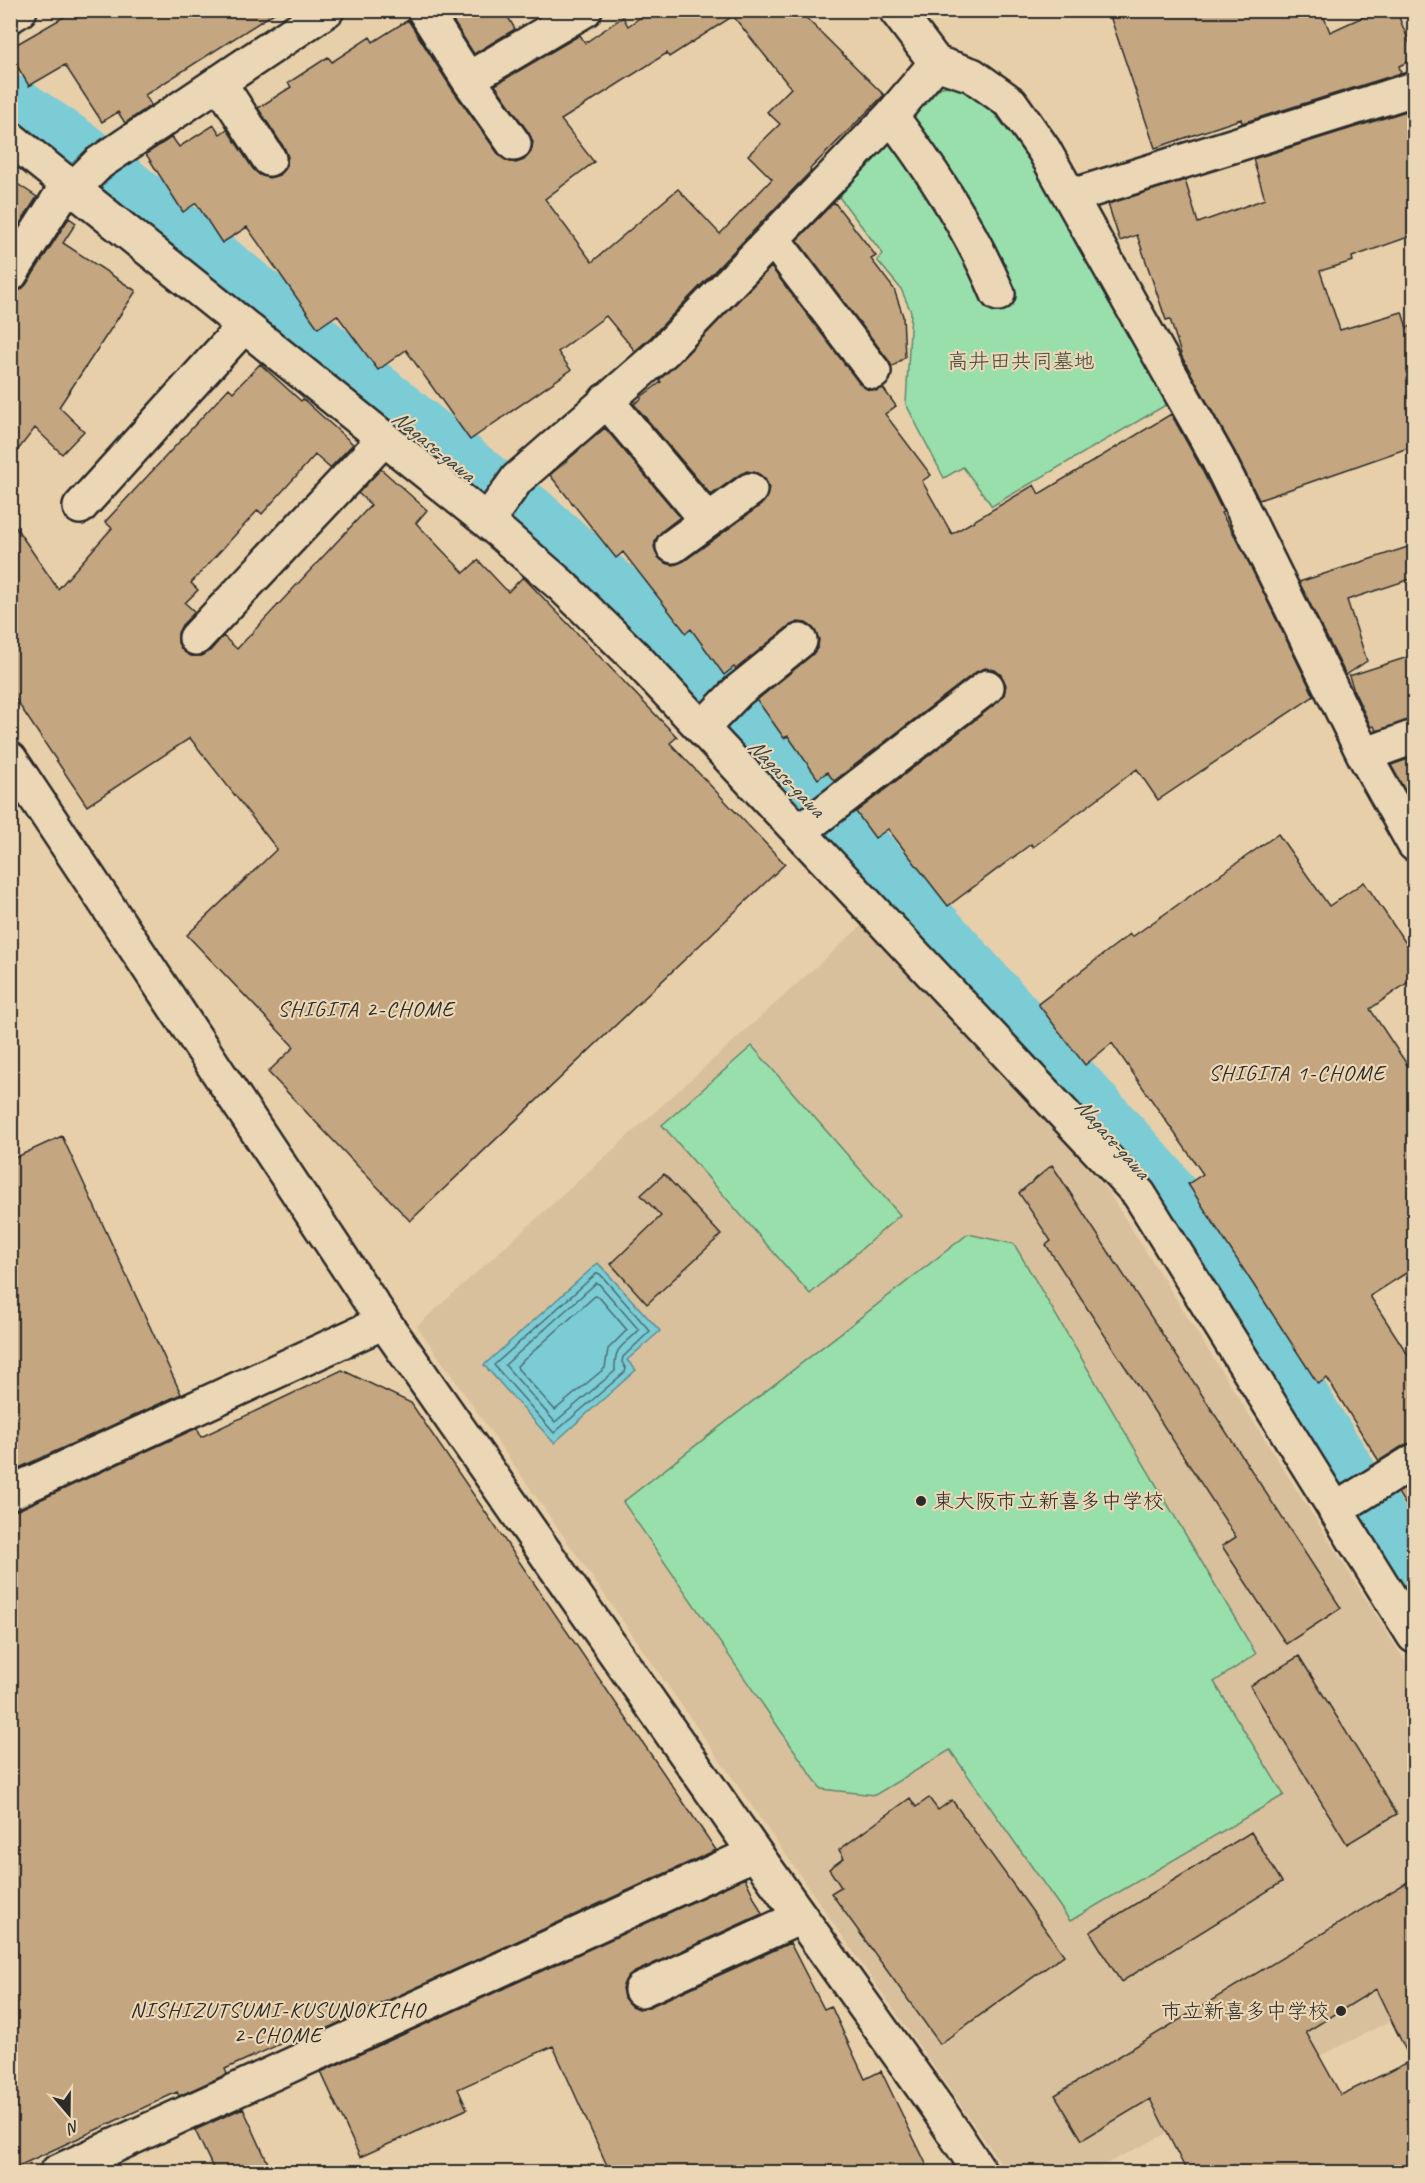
<svg xmlns="http://www.w3.org/2000/svg" width="1425" height="2183" viewBox="0 0 1425 2183" font-family="Caveat,'Klee One',sans-serif">
<rect width="100%" height="100%" fill="#e7cfaa"/>
<filter id="ink" filterUnits="userSpaceOnUse"><feTurbulence type="fractalNoise" baseFrequency=".0167" numOctaves="2"/><feDisplacementMap in="SourceGraphic" scale="12" xChannelSelector="R" yChannelSelector="G"/><feConvolveMatrix kernelMatrix="1 2 1 2 8 2 1 2 1" color-interpolation-filters="sRGB"/></filter>
<g filter="url(#ink)">
<path fill="#d8c09c" d="M 868,920 L 1107,1190 L 1414,1675 L 1414,2009 L 1090,2172 L 1007,2172 L 417,1326 Z"/>
<path fill="#99dfac" stroke="#62856c" stroke-width="1.5" d="M 952,86 L 968,91 L 993,112 L 1036,166 L 1171,402 L 992,506 L 963,467 L 944,478 L 906,404 L 911,312 L 901,289 L 877,260 L 883,254 L 836,193 L 941,87 Z
M 752,1046 L 900,1215 L 810,1294 L 662,1125 Z
M 968,1234 L 1014,1244 L 1256,1654 L 1214,1682 L 1284,1795 L 1070,1921 L 950,1750 L 875,1795 L 821,1789 L 623,1502 Z"/>
<path fill="#7bccd5" stroke="#5b8c91" stroke-width="1.5" d="M 598,1263 L 660,1331 L 627,1360 L 636,1370 L 554,1443 L 484,1365 Z"/>
<g fill="none" stroke-linecap="round" stroke-linejoin="round">
<path stroke="#4b6b6f" stroke-width="1.5" d="M 597,1273 L 600,1274 L 650,1331 L 623,1357 L 622,1362 L 626,1369 L 625,1372 L 554,1433 L 494,1365 Z
M 596,1283 L 599,1284 L 639,1330 C 623,1348 614,1344 615,1371 L 555,1422 L 505,1365 Z
M 595,1296 L 599,1297 L 627,1330 L 608,1349 L 605,1368 L 555,1410 L 518,1369 L 517,1366 Z"/>
<path stroke="#7bccd5" stroke-width="72" d="M 10,111 L 76,156 L 123,194 L 485,490 L 525,519 L 630,613 L 835,828 L 1153,1184 L 1215,1274 L 1346,1484 L 1414,1584"/>
</g>
<path fill="#c4a781" stroke="#2b2b2b" stroke-width="1.5" fill-rule="evenodd" d="M 76,10 L 279,10 L 145,95 L 151,105 L 125,123 L 118,112 L 102,122 L 65,65 L 29,86 L 10,54 L 10,48 Z
M 453,10 L 504,10 L 515,29 L 474,54 L 448,13 Z
M 651,10 L 798,10 L 884,95 L 810,169 L 811,171 L 651,337 L 635,351 L 606,316 L 558,352 L 571,370 L 470,440 L 406,350 L 378,370 L 337,315 L 318,328 L 247,227 L 222,243 L 196,203 L 183,212 L 146,154 L 172,137 L 179,147 L 214,125 L 220,134 L 227,129 L 253,169 L 260,175 L 269,178 L 279,175 L 285,168 L 288,157 L 285,149 L 258,108 L 291,87 L 288,83 L 328,57 L 332,62 L 370,37 L 373,42 L 408,20 L 452,89 L 499,155 L 507,161 L 516,163 L 524,160 L 531,152 L 533,142 L 529,133 L 495,85 L 580,35 L 585,43 L 623,17 L 628,26 ZM 733,16 L 791,88 L 767,112 L 780,124 L 748,155 L 772,179 L 720,234 L 678,189 L 592,262 L 545,199 L 594,162 L 561,120 L 667,53 L 669,57 Z
M 1108,10 L 1321,10 L 1330,32 L 1378,10 L 1396,10 L 1414,54 L 1414,59 L 1399,66 L 1401,73 L 1242,123 L 1241,119 L 1155,148 Z
M 1413,109 L 1414,114 L 1414,235 L 1352,257 L 1353,261 L 1320,271 L 1340,330 L 1402,312 L 1407,328 L 1414,325 L 1414,446 L 1259,500 L 1234,450 L 1182,357 L 1170,319 L 1166,320 L 1137,235 L 1120,241 L 1108,204 L 1185,180 L 1198,223 L 1265,199 L 1253,159 Z
M 10,179 L 37,197 L 10,239 Z
M 834,202 L 876,256 L 871,259 L 894,289 L 903,316 L 905,357 L 892,367 L 889,361 L 797,240 Z
M 69,218 L 76,223 L 63,243 L 136,291 L 59,407 L 84,431 L 62,454 L 35,428 L 10,460 L 10,294 L 19,291 L 26,285 Z
M 771,267 L 859,383 L 867,389 L 876,391 L 883,388 L 896,406 L 885,414 L 931,475 L 922,481 L 952,534 L 1034,485 L 1039,494 L 1171,414 L 1201,468 L 1223,512 L 1221,513 L 1238,541 L 1314,696 L 1158,800 L 1137,769 L 1033,847 L 1031,844 L 948,906 L 888,829 L 875,838 L 856,812 L 998,702 L 1004,695 L 1006,685 L 1001,675 L 995,670 L 985,668 L 976,672 L 834,781 L 827,772 L 818,779 L 788,736 L 784,738 L 757,700 L 812,655 L 818,647 L 819,639 L 814,629 L 806,623 L 798,622 L 789,626 L 736,669 L 734,667 L 724,675 L 691,629 L 686,633 L 623,552 L 616,558 L 550,475 L 605,428 L 680,517 L 662,531 L 656,539 L 654,547 L 658,557 L 665,563 L 674,565 L 684,561 L 761,505 L 767,497 L 769,487 L 765,479 L 757,473 L 747,471 L 739,475 L 711,495 L 634,404 L 641,399 L 641,397 L 661,382 L 659,380 L 677,364 Z
M 260,364 L 301,401 L 303,399 L 353,444 L 330,468 L 315,455 L 262,514 L 258,510 L 191,583 L 198,590 L 185,603 L 195,612 L 182,625 L 178,633 L 178,643 L 183,651 L 191,656 L 202,656 L 210,651 L 223,636 L 237,649 L 371,505 L 358,493 L 381,469 L 427,510 L 416,523 L 464,573 L 478,560 L 508,592 L 523,577 L 526,580 L 677,737 L 670,743 L 785,864 L 410,1221 L 268,1072 L 294,1047 L 187,935 L 277,849 L 190,738 L 87,806 L 10,691 L 10,519 L 58,589 L 112,528 L 105,522 L 229,388 L 233,392 Z
M 1414,545 L 1414,578 L 1347,600 L 1367,661 L 1346,675 L 1299,582 Z
M 1414,655 L 1414,719 L 1376,731 L 1374,726 L 1371,727 L 1354,691 L 1349,676 Z
M 1414,757 L 1414,807 L 1391,765 Z
M 1278,834 L 1329,906 L 1364,882 L 1414,955 L 1414,978 L 1370,1009 L 1414,1075 L 1414,1268 L 1370,1296 L 1414,1364 L 1414,1442 L 1404,1445 L 1379,1461 L 1327,1378 L 1318,1384 L 1188,1184 L 1203,1174 L 1112,1043 L 1085,1065 L 1038,1004 L 1130,934 L 1132,937 Z
M 62,1136 L 181,1394 L 10,1472 L 10,1160 Z
M 1052,1165 L 1341,1608 L 1286,1644 L 1222,1546 L 1236,1537 L 1046,1245 L 1051,1241 L 1019,1193 Z
M 664,1174 L 721,1235 L 647,1304 L 611,1264 L 661,1216 L 641,1195 Z
M 342,1370 L 411,1403 L 716,1850 L 306,2038 L 304,2033 L 225,2069 L 227,2074 L 179,2096 L 177,2092 L 10,2170 L 10,1511 L 18,1510 L 197,1428 L 201,1437 Z
M 1414,1483 L 1414,1518 L 1398,1493 Z
M 1299,1656 L 1397,1814 L 1347,1844 L 1250,1686 Z
M 910,1798 L 916,1807 L 929,1798 L 938,1810 L 952,1800 L 1064,1955 L 940,2044 L 831,1893 L 841,1887 L 829,1869 L 844,1858 L 839,1850 Z
M 1251,1832 L 1282,1882 L 1121,1982 L 1090,1932 Z
M 745,1878 L 762,1914 L 633,1973 L 626,1979 L 622,1988 L 624,1998 L 631,2006 L 639,2009 L 649,2007 L 790,1943 L 824,2009 L 831,2006 L 865,2079 L 881,2071 L 930,2172 L 610,2172 L 553,2046 L 458,2089 L 467,2109 L 360,2157 L 321,2072 Z
M 1414,1878 L 1414,2172 L 1187,2172 L 1150,2099 L 1082,2140 L 1055,2095 ZM 1376,1989 L 1411,2061 L 1341,2095 L 1306,2032 Z
M 243,2108 L 272,2172 L 215,2172 L 195,2130 Z"/>
<g fill="none" stroke-linecap="round" stroke-linejoin="round">
<g stroke="#2b2b2b" stroke-width="38">
<path id="minor" d="M 424,10 L 468,79 L 585,10
M 896,10 L 936,63 L 972,75 L 1011,103 L 1044,150 L 1218,459 L 1364,755 L 1414,844
M 10,16 L 20,10
M 468,79 L 514,144
M 219,82 L 269,159
M 891,116 C 933,171 971,230 998,294
M 10,138 L 487,521 L 561,585 L 634,656 L 1139,1194 L 1414,1636
M 1072,196 L 1414,89
M 773,239 L 874,372
M 10,275 L 68,184 L 82,180 L 99,163 L 327,10
M 606,400 L 707,520
M 80,507 L 244,326
M 487,521 L 517,479 L 664,351 L 891,116 L 936,63
M 673,546 L 750,490
M 196,638 L 384,439
M 702,728 L 738,691 L 800,641
M 1364,755 L 1414,737
M 10,759 L 384,1322 L 755,1853 L 938,2109 L 980,2172
M 799,832 L 987,687
M 10,1493 L 384,1322
M 1335,1510 L 1414,1461
M 641,1990 L 801,1917
M 57,2172 L 755,1853"/>
</g>
<use href="#minor" stroke="#ebd7b5" stroke-width="33"/>
</g>
</g>
<g fill="#2b2b2b" stroke="#ebd7b5" stroke-width="2">
<circle cx="921" cy="1501" r="6"/>
<circle cx="1341" cy="2011" r="6"/>
</g>
<g text-anchor="middle" stroke-width="4.5" stroke-linejoin="round" paint-order="stroke">
<g font-size="21" fill="#3c463e" stroke="#ebd7b5">
<text x="1021" y="368">高井田共同墓地</text>
</g>
<g font-size="21" fill="#2b2b2b" stroke="#ebd7b5" text-anchor="start">
<text x="933" y="1508">東大阪市立新喜多中学校</text>
<text x="1329" y="2018" text-anchor="end">市立新喜多中学校</text>
</g>
<g font-size="22" font-style="italic" fill="#374344" stroke="#ebd7b5">
<text transform="translate(434 445) rotate(39)" y="8">Nagase-gawa</text>
<text transform="translate(787 777) rotate(46)" y="8">Nagase-gawa</text>
<text transform="translate(1113 1138) rotate(48)" y="8">Nagase-gawa</text>
</g>
<g font-size="22" letter-spacing="1.5" fill="#2b2b2b" stroke="#ebd7b5">
<text x="366" y="1016">SHIGITA 2-CHOME</text>
<text x="1297" y="1080">SHIGITA 1-CHOME</text>
<text x="278" y="2017">NISHIZUTSUMI-KUSUNOKICHO<tspan x="278" dy="25">2-CHOME</tspan></text>
</g>
</g>
<rect width="1425" height="2183" fill="none" stroke="#ebd7b5" stroke-width="36"/>
<rect x="18" y="18" width="1389" height="2147" fill="none" stroke="#2b2b2b" stroke-width="2" filter="url(#ink)"/>
<g transform="translate(69 2114) rotate(160)" stroke="#ebd7b5" stroke-width="4.5" paint-order="stroke">
<path d="M0-4.5L10 22L0 15L-10 22Z" fill="#2b2b2b"/>
<text y="-9" font-size="16" font-weight="bold" text-anchor="middle" fill="#2b2b2b">N</text>
</g>
</svg>
